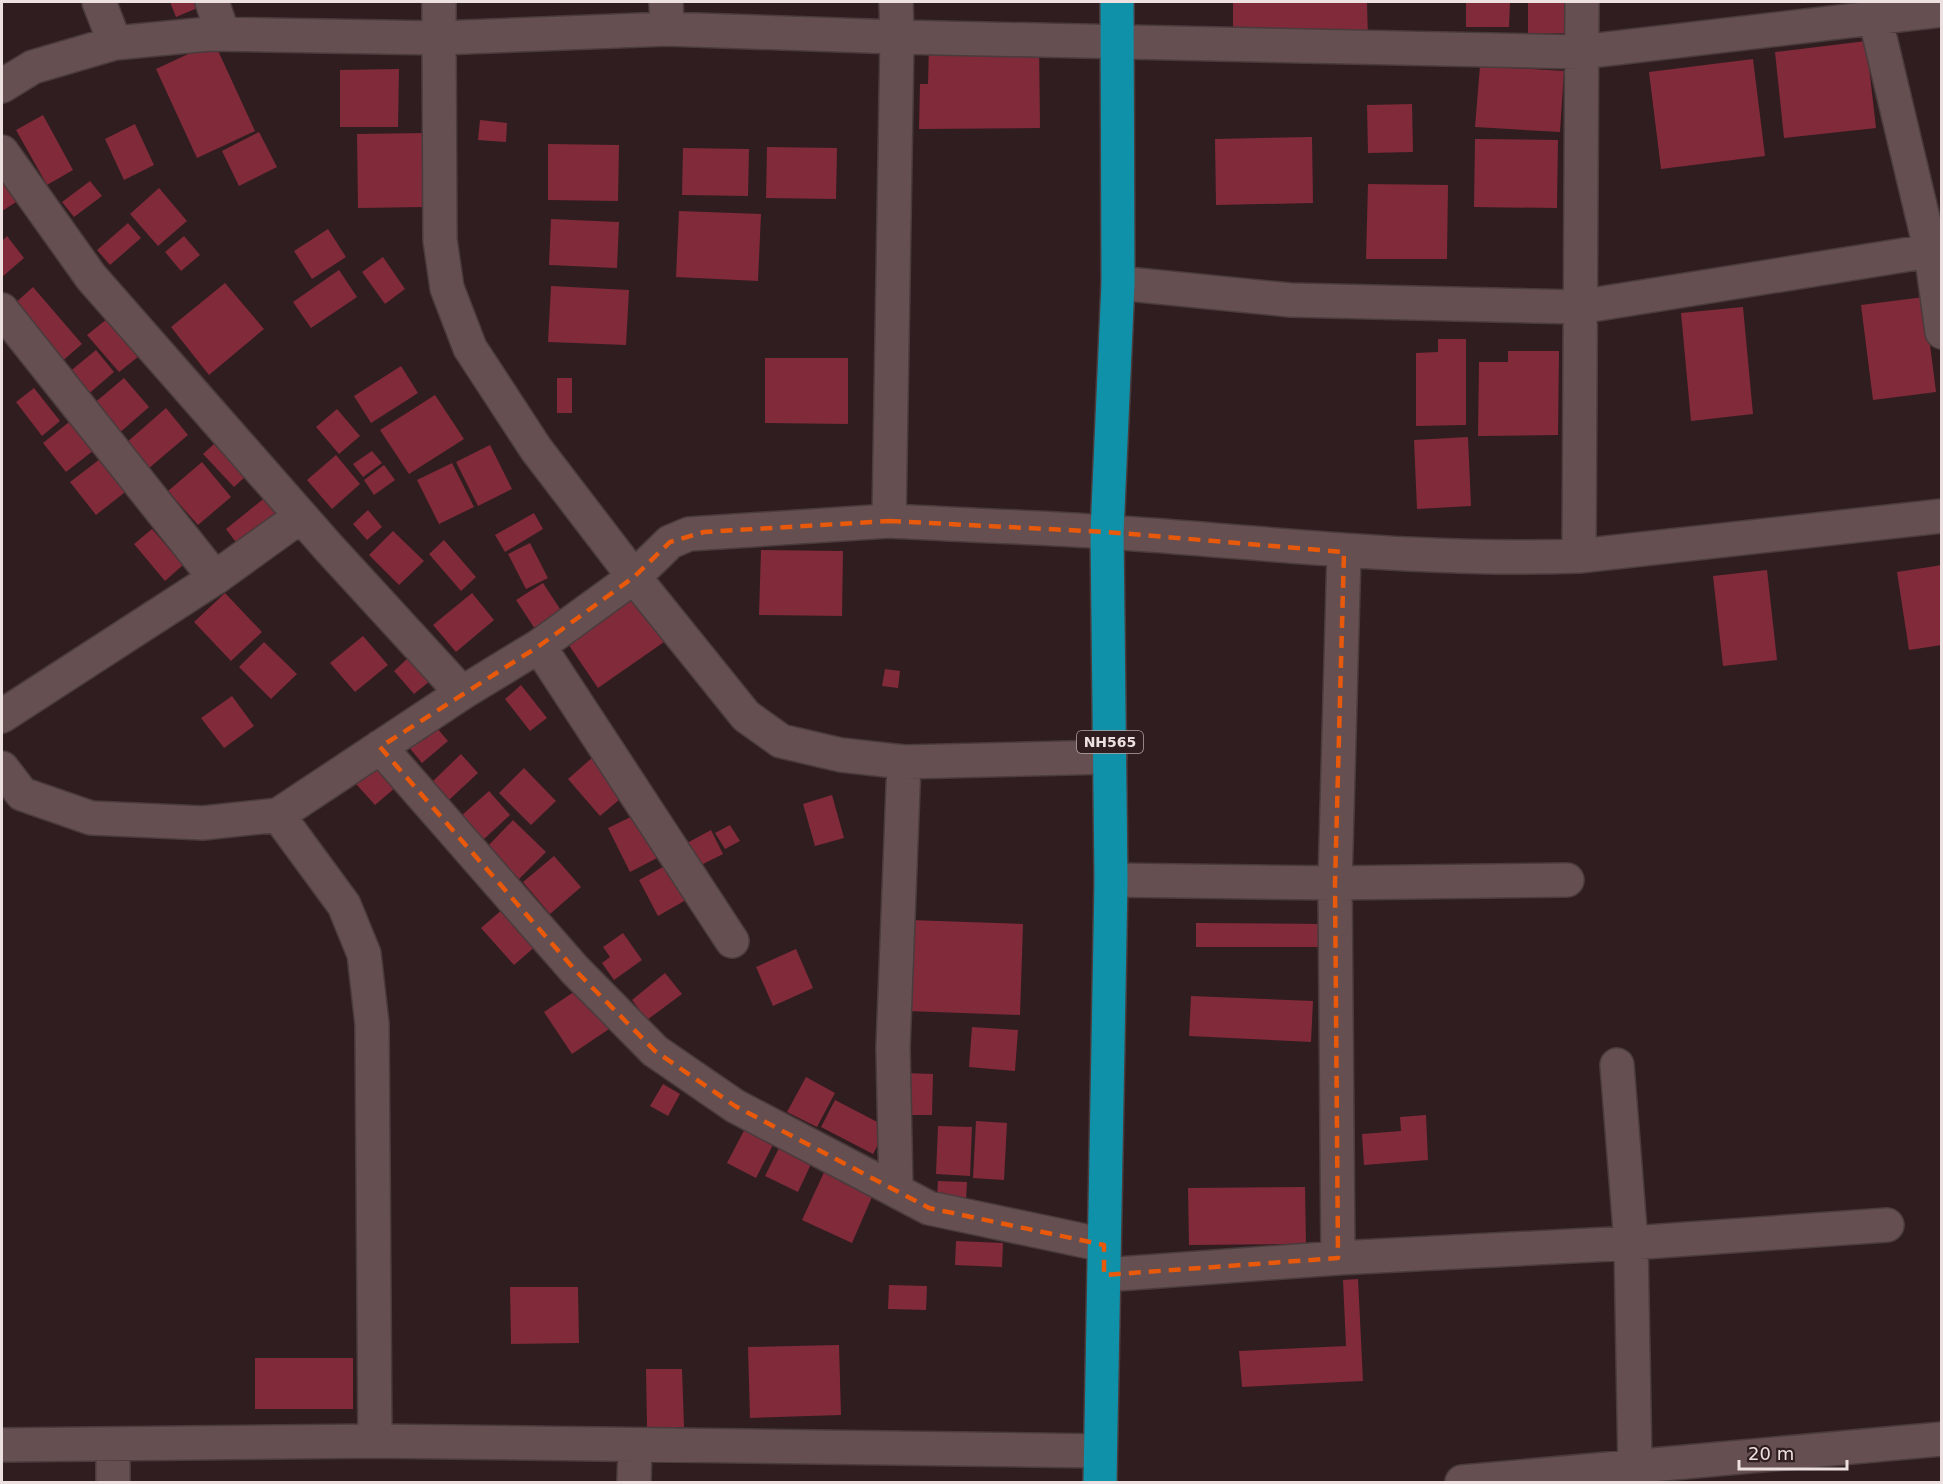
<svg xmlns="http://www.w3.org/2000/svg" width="1943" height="1484" viewBox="0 0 1943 1484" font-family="'DejaVu Sans',sans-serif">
<rect width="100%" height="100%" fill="#301d1f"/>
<path fill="#802a3a" d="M 170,2 L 200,2 L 202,6 L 176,17 Z
M 1233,2 L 1367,2 L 1368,39 L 1233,41 Z
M 1466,2 L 1510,2 L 1509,27 L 1466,27 Z
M 1528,2 L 1572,2 L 1572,33 L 1528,34 Z
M 1866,41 L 1876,128 L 1784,138 L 1775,52 Z
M 214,42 L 255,131 L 197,158 L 156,69 Z
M 1039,42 L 1040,128 L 919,129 L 920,84 L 928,84 L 929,43 Z
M 1753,59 L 1765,156 L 1661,169 L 1649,72 Z
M 1480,66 L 1564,71 L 1560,132 L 1475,127 Z
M 399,69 L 398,127 L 340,127 L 340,70 Z
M 1412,104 L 1413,152 L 1368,153 L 1367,105 Z
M 43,115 L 73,170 L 47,185 L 16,130 Z
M 480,120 L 507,123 L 506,142 L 478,140 Z
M 135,124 L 154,165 L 124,180 L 105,139 Z
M 259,132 L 277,167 L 239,186 L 222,151 Z
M 424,133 L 425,207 L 358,208 L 357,134 Z
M 1312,137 L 1313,203 L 1216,205 L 1215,139 Z
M 1475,139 L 1558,140 L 1557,208 L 1474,207 Z
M 548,144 L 619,145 L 618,201 L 548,200 Z
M 767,147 L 837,148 L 836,199 L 766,198 Z
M 683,148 L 749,149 L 748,196 L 682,195 Z
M 2,160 L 24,197 L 2,211 Z
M 90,181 L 102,196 L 74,217 L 62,202 Z
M 1368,184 L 1448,185 L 1447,259 L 1366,259 Z
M 159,188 L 187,221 L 158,246 L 130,214 Z
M 679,211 L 761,214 L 758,281 L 676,277 Z
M 551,219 L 619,222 L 617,268 L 549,265 Z
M 128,223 L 141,238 L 110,265 L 97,250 Z
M 328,229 L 346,257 L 312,279 L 294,251 Z
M 7,236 L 24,258 L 2,277 L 2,241 Z
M 184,236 L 200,255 L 181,271 L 165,252 Z
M 383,257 L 405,289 L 385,304 L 362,272 Z
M 339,270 L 357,297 L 311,328 L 293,302 Z
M 225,283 L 264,329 L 209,375 L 171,327 Z
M 551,286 L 629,290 L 626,345 L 548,342 Z
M 33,287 L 82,344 L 60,363 L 12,306 Z
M 1924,297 L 1936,392 L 1873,400 L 1861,305 Z
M 1743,307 L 1753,414 L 1691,421 L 1681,313 Z
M 107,319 L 138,357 L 119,372 L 87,335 Z
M 1438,339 L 1466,339 L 1466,425 L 1416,426 L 1416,353 L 1438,352 Z
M 96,350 L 114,372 L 86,396 L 68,373 Z
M 1508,351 L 1559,351 L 1558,435 L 1478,436 L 1479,362 L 1508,362 Z
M 765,358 L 848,358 L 848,424 L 765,423 Z
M 401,366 L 418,393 L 371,423 L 354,396 Z
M 124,378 L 149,407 L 117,435 L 92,405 Z
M 557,378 L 572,378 L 572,413 L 557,413 Z
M 34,388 L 60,421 L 42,436 L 16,402 Z
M 435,395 L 464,439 L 409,474 L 380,430 Z
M 166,408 L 188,435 L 148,469 L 126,443 Z
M 337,409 L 360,436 L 339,454 L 316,427 Z
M 74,418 L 98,447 L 66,472 L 43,443 Z
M 224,435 L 255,468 L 234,487 L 203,454 Z
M 1468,437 L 1471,506 L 1417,509 L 1414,440 Z
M 490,445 L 512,489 L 478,506 L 456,462 Z
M 372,451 L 382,463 L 363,477 L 353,464 Z
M 336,455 L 360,484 L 332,509 L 307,480 Z
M 104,456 L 129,489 L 96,515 L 70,482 Z
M 202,462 L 231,497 L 198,525 L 168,491 Z
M 452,463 L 474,507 L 439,524 L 417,480 Z
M 384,465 L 395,480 L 374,495 L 364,480 Z
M 272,492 L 288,512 L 241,549 L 226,529 Z
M 368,510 L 382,527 L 367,540 L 353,524 Z
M 534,513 L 543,529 L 505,552 L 495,535 Z
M 152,529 L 183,565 L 165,581 L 134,544 Z
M 393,531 L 424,561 L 399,585 L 369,555 Z
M 444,540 L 476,577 L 461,591 L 429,554 Z
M 530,543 L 548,578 L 526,589 L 508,554 Z
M 761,550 L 843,551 L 842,616 L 759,615 Z
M 1942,565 L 1942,645 L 1909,650 L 1897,572 Z
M 1767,570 L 1777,660 L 1723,666 L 1713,576 Z
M 543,583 L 562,612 L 535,629 L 516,600 Z
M 225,593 L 262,632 L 231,661 L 194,622 Z
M 472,593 L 494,620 L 456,652 L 433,625 Z
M 632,595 L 664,642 L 598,688 L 566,641 Z
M 363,636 L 388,665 L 355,692 L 330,663 Z
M 264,642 L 297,674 L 271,699 L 239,667 Z
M 409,657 L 430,681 L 414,694 L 394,671 Z
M 885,669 L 900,671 L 898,688 L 882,686 Z
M 521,685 L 547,718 L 530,731 L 505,699 Z
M 232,696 L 254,726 L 224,748 L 201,718 Z
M 430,720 L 448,741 L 422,763 L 404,741 Z
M 461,754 L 478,773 L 449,800 L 432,782 Z
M 367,757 L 395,788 L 375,805 L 348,775 Z
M 593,757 L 626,794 L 600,816 L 568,779 Z
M 524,768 L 556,801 L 531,825 L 499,793 Z
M 489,791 L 510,815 L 483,840 L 461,816 Z
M 832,795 L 844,838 L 815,846 L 803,804 Z
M 639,813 L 661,856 L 630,872 L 608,828 Z
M 513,820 L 546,852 L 519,879 L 487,847 Z
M 730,825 L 740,841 L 725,849 L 715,833 Z
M 711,830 L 723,854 L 699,866 L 687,843 Z
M 554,856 L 581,887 L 550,914 L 523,882 Z
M 674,861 L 693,896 L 658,916 L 639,880 Z
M 504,908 L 537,945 L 514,965 L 481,928 Z
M 910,920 L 1023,924 L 1020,1015 L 906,1011 Z
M 1196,923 L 1326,924 L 1327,947 L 1196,947 Z
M 623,933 L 642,960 L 614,980 L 602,963 L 610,957 L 603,947 Z
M 796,949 L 813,988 L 773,1006 L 756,967 Z
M 665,973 L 682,994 L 647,1020 L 632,1000 Z
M 584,985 L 612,1027 L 572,1054 L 544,1012 Z
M 1191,996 L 1313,1001 L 1311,1042 L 1189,1036 Z
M 972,1027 L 1018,1030 L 1015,1071 L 969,1067 Z
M 904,1073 L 933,1074 L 932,1115 L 903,1115 Z
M 806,1077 L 835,1093 L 817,1127 L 787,1112 Z
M 663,1084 L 680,1094 L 668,1116 L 650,1106 Z
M 835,1100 L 887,1127 L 873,1154 L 821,1127 Z
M 1426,1115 L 1428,1160 L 1364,1165 L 1362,1134 L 1401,1131 L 1400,1117 Z
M 749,1121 L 778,1135 L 756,1178 L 727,1163 Z
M 976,1121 L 1007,1123 L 1004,1180 L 973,1178 Z
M 938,1126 L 972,1127 L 970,1176 L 936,1174 Z
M 780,1146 L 812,1162 L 798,1192 L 765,1176 Z
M 826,1168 L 875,1190 L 852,1243 L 802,1220 Z
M 938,1181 L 967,1182 L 966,1199 L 937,1197 Z
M 1305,1187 L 1306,1244 L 1189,1245 L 1188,1188 Z
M 956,1241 L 1003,1243 L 1002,1267 L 955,1265 Z
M 1358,1279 L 1363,1381 L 1242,1387 L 1239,1351 L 1346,1346 L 1343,1280 Z
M 889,1285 L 927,1286 L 926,1310 L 888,1309 Z
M 510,1287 L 578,1287 L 579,1343 L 511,1344 Z
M 839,1345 L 841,1415 L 750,1418 L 748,1347 Z
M 255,1358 L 353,1358 L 353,1409 L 255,1409 Z
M 646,1369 L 682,1369 L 684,1427 L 647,1427 Z"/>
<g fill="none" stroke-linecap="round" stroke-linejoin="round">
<g stroke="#4a3b3d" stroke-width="36">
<path id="minor" d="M 99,2 L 115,43
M 212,2 L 223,34
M 439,2 L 439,38 L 667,29
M 666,2 L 667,29 L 897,37 L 896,2
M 1875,17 L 1931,252 L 1942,332
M 2,86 L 33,67 L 115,43 L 209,34 L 439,38 L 440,240 L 447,288 L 470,348 L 536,449 L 634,577 L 539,646 L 462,693 L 329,548 L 91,277 L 2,152
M 1118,283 L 1290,300 L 1579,307 L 1942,249
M 2,310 L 215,578 L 2,716
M 889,521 C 962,525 1034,527 1107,532 C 1264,542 1421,562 1579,556 L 1942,516
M 1579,556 L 1582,2
M 215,578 L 301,516
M 539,646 L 732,941
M 380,747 L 575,970 L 655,1051 L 735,1106 L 929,1208 L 1104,1245
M 1110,757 L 904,762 L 841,755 L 781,741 L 746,716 L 634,577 L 670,542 L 689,534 L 889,521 L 897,37 L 1581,52 L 1942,10
M 2,768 L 22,794 L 91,818 L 203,823 L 278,815 L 462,693
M 278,815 L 344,905 L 364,954 L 372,1024 L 375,1441
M 1111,880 L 1335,883 L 1567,880
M 1617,1065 L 1631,1243 L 1635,1468
M 896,1190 L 893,1048 L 904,762
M 1338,1258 L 1631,1243 L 1887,1225
M 1104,1275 L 1338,1258 L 1335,883 L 1344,552
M 2,1445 L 375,1441 L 1100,1451
M 113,1482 L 113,1444
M 634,1482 L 635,1445
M 1462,1482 L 1942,1439"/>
</g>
<g stroke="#4a3b3d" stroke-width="36">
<path id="highway" d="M 1100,1482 L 1111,880 L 1107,532 L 1118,283 L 1117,2"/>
</g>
<use href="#minor" stroke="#654f51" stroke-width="33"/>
<use href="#highway" stroke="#1091aa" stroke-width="33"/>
</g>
<path fill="none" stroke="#e8590c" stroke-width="4.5" stroke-dasharray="12 8" stroke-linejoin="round" d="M 889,521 L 1107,532 L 1344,552 L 1335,883 L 1338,1258 L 1104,1275 L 1104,1245 L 929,1208 L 735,1106 L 655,1051 L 575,970 L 380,747 L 539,646 L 634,577 L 670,542 L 704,532 Z"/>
<g text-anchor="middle" stroke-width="4.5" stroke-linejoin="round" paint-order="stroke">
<rect fill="#301d1f" stroke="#b4a6a6" stroke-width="1.5" x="1077" y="731" width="66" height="22" rx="4.5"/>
<g font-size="14" font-weight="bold" fill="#ede0e0">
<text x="1110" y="747">NH565</text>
</g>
</g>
<rect width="1943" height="1484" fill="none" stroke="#ede0e0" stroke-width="6"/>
<path d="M1739 1460v9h108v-9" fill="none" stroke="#ede0e0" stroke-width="3"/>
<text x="1748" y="1460" font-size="18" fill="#ede0e0" stroke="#301d1f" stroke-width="4.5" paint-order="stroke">20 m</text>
</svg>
